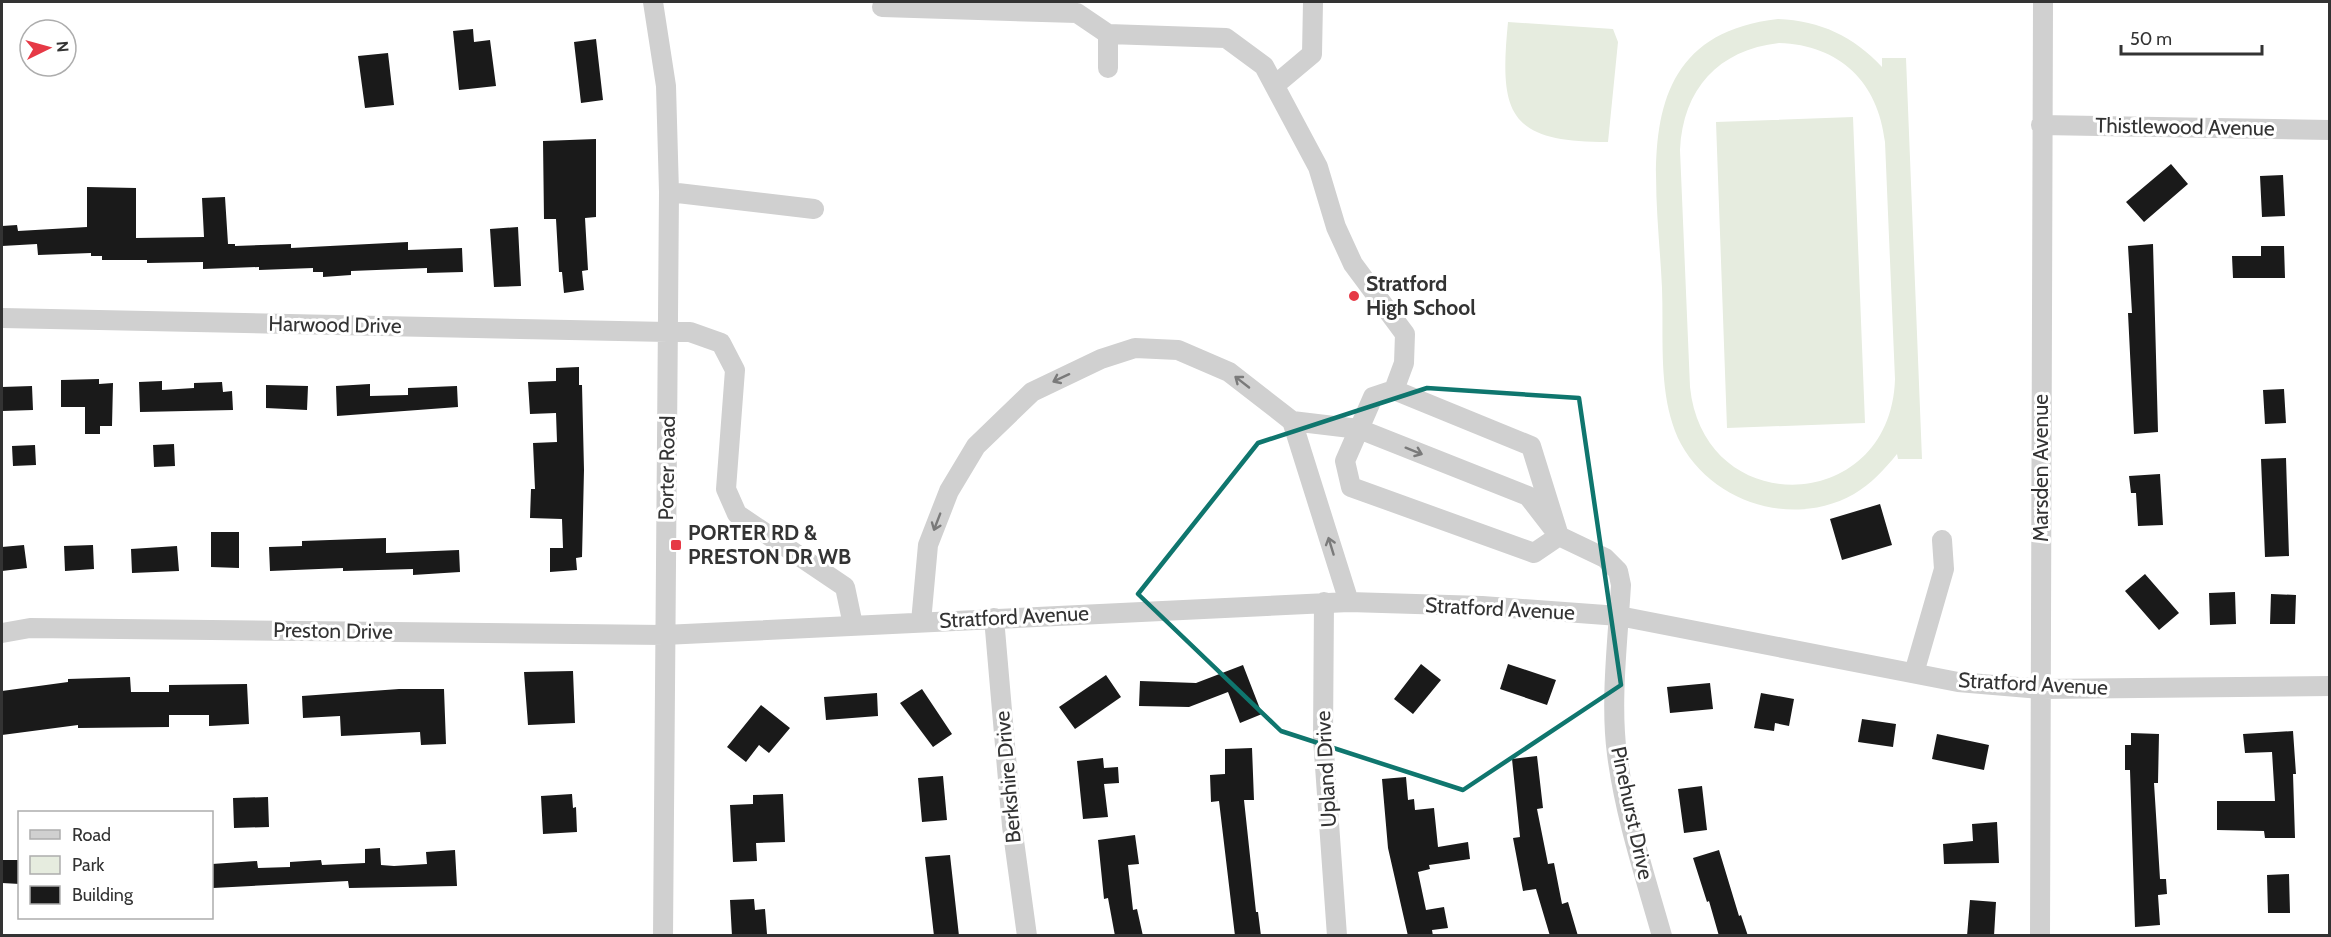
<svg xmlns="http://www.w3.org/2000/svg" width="2331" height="937" viewBox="0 0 2331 937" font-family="Cabin,sans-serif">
<rect width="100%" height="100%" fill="#fff"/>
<path fill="#e6ecdf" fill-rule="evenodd" d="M 1778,19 C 1821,21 1853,36 1882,67 L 1882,58 L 1906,58 L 1922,459 L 1898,459 L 1897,454 C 1884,470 1871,484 1854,494 C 1794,528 1714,504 1681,444 C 1657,398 1664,338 1662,288 C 1657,178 1626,36 1778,19 ZM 1779,43 C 1840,45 1878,82 1885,142 L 1895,379 C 1891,515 1704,522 1690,387 L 1680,150 C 1683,89 1718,50 1779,43 Z
M 1508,22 L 1613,29 L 1618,42 L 1608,142 C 1508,142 1499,114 1508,22 Z
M 1853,117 L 1865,423 L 1727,428 L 1716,122 Z"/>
<path fill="#1a1a1a" d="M 473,29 L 474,42 L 490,40 L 496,86 L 459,90 L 453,31 Z
M 596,39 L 603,100 L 581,103 L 574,42 Z
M 388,53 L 394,105 L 365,108 L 358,56 Z
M 596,139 L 596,217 L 585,218 L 588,270 L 582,271 L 584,290 L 564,293 L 562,272 L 559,272 L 556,219 L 544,219 L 543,141 Z
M 2171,164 L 2188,184 L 2144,222 L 2126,202 Z
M 2283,175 L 2285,216 L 2262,217 L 2260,176 Z
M 87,187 L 136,188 L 136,238 L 204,237 L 202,198 L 225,197 L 228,244 L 235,244 L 235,246 L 291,244 L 291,248 L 408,242 L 408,250 L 462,248 L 463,272 L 427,273 L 427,268 L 351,271 L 351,275 L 323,277 L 323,272 L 313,272 L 313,268 L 259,270 L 259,267 L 203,269 L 203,262 L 147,263 L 147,260 L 102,260 L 102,256 L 91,256 L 91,253 L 38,255 L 37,244 L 2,246 L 2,226 L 17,225 L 18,231 L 87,227 Z
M 518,227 L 521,286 L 494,287 L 490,229 Z
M 2153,244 L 2158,432 L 2134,434 L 2128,313 L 2132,313 L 2128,246 Z
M 2261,246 L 2284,246 L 2285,278 L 2233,278 L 2232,256 L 2261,256 Z
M 579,367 L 579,385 L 582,385 L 584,470 L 582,557 L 576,558 L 577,570 L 550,572 L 550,548 L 563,548 L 562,519 L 530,518 L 531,489 L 535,489 L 533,443 L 557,442 L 556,413 L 530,414 L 528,382 L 556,381 L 556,368 Z
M 99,379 L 99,384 L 113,383 L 112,426 L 100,426 L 100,434 L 85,434 L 85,407 L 61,407 L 61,380 Z
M 162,381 L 162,390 L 194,388 L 194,383 L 222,382 L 223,392 L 232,391 L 233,410 L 140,412 L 139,382 Z
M 370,384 L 370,396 L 408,395 L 408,388 L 457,386 L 458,407 L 337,416 L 336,386 Z
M 266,385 L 308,386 L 307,410 L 266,408 Z
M 32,386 L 33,410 L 2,411 L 2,387 Z
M 2284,389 L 2286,423 L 2265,424 L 2263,390 Z
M 174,444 L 175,466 L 154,467 L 153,445 Z
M 35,445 L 36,465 L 13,466 L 12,446 Z
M 2286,458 L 2289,556 L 2265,557 L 2261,459 Z
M 2160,474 L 2163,525 L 2138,526 L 2136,493 L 2131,493 L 2129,476 Z
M 1880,504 L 1892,545 L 1842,560 L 1830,519 Z
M 211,532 L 239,532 L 239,568 L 211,567 Z
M 386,538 L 386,553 L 459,550 L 460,572 L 413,575 L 413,569 L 343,571 L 343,568 L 270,571 L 269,547 L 302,546 L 302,541 Z
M 24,545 L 27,568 L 2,571 L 2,547 Z
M 93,545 L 94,569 L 65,571 L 64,546 Z
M 177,546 L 179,571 L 132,573 L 131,549 Z
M 2145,574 L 2179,613 L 2159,630 L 2125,591 Z
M 2235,592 L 2236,624 L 2210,625 L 2209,593 Z
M 2271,594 L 2296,595 L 2295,624 L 2270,624 Z
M 1421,664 L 1441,680 L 1413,714 L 1394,699 Z
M 1508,664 L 1556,680 L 1547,705 L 1500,689 Z
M 1243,665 L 1262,714 L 1240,723 L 1228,692 L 1189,707 L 1139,706 L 1140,681 L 1196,683 Z
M 573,671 L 575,723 L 528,725 L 524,672 Z
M 1106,675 L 1121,697 L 1075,729 L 1059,707 Z
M 130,677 L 131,692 L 169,692 L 169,685 L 247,684 L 249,724 L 209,726 L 209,715 L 169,715 L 169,727 L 78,728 L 78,725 L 2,735 L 2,691 L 68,682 L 68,679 Z
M 1710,683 L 1713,709 L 1670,713 L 1667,687 Z
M 399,689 L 444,689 L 446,744 L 421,745 L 420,732 L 341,736 L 340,716 L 303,718 L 302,696 Z
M 922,689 L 952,734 L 933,747 L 900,703 Z
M 877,693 L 878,716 L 826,720 L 824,697 Z
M 1761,693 L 1794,699 L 1789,726 L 1775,723 L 1774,731 L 1754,728 Z
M 761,705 L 790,728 L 769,753 L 759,745 L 746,762 L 727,747 Z
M 1862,719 L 1896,724 L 1893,747 L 1858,742 Z
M 2293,731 L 2296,774 L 2293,774 L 2295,838 L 2265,838 L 2264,831 L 2217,830 L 2217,801 L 2275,801 L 2272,752 L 2245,753 L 2243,734 Z
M 2131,733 L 2159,734 L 2158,783 L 2154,783 L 2160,879 L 2166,879 L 2167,894 L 2158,895 L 2160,925 L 2135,927 L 2130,770 L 2125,770 L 2125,745 L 2131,745 Z
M 1937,734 L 1989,745 L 1984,770 L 1932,759 Z
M 1252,748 L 1254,800 L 1244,800 L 1256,912 L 1258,912 L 1261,936 L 1235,936 L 1219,801 L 1211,802 L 1210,775 L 1225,774 L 1225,749 Z
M 1537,756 L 1543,808 L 1537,809 L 1548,864 L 1554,863 L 1562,904 L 1568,902 L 1578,936 L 1550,936 L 1536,889 L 1523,891 L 1513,838 L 1520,837 L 1512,759 Z
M 1103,758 L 1104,768 L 1118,767 L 1119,783 L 1104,784 L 1108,817 L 1083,819 L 1077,761 Z
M 943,776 L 947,820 L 922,822 L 918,778 Z
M 1406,777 L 1408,800 L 1414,799 L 1415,810 L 1434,808 L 1438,847 L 1468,842 L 1470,859 L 1429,865 L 1430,869 L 1418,872 L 1426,910 L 1444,907 L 1448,928 L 1432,930 L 1433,936 L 1408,936 L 1388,848 L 1382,779 Z
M 1702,786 L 1707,830 L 1684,833 L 1678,789 Z
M 572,794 L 573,808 L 576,807 L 577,832 L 543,834 L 541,796 Z
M 783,794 L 785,842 L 756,843 L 757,861 L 733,862 L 730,805 L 753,804 L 753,795 Z
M 268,797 L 269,827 L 234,828 L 233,798 Z
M 1997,822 L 1999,863 L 1944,864 L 1943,844 L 1973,841 L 1972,824 Z
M 1135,835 L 1139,864 L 1128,865 L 1133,910 L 1137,909 L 1143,936 L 1115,936 L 1108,898 L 1104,899 L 1098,840 Z
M 380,848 L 381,865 L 394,866 L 427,864 L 426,852 L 455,850 L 457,886 L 349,888 L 348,881 L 213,888 L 212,864 L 257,861 L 258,868 L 290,867 L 290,862 L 321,860 L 322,865 L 365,863 L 365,849 Z
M 1719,850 L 1739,916 L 1741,915 L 1748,936 L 1719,936 L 1709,901 L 1707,902 L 1693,858 Z
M 950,855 L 959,936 L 934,936 L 925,857 Z
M 2,860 L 20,860 L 20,884 L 2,883 Z
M 2289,874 L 2290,913 L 2268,913 L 2267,875 Z
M 754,899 L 755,910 L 765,909 L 767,934 L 732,936 L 730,900 Z
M 1970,900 L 1996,902 L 1994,936 L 1967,936 Z"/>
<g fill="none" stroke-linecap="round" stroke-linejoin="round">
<path stroke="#d0d0d0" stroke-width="20" d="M 653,2 L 666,86 L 669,192 L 663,936
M 882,7 L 1077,13 L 1108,34 L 1108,68
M 1108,34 L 1226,38 L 1264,66 L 1318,167 L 1336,227 L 1353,264 L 1405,334 L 1404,363 L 1394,390
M 1275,85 L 1312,54 L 1313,2
M 2041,125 L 2330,130
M 669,192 L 814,209
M 2,318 L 668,332 L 690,332 L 721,343 L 735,370 L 726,489 L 737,514 L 845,587 L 853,625
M 1394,390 L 1531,446 L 1559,536 L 1534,553 L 1351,487 L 1345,461 L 1373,397 Z
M 1292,421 L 1359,429 L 1528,496 L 1559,536 L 1605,558 L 1618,571 L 1621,585 C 1618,637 1610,702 1617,754 C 1625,816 1645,876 1662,936
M 1324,602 L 1323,738 L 1337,936
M 994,618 L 1012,826 L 1027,936
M 921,622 L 928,545 L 949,491 L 976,446 L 1032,392 L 1101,359 L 1135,348 L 1178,350 L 1229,372 L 1292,421 L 1349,602
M 2,633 L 30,628 L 664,635 L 1349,602 L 1482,606 L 1619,616 L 1958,682 L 2041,689 L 2330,686
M 1914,673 L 1944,569 L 1942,540
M 2040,936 L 2043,2"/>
</g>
<defs><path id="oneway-shaft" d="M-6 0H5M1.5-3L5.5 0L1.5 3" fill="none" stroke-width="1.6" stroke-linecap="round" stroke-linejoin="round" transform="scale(1.5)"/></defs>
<g stroke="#7a7a7a">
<use href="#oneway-shaft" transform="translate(1061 378) rotate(155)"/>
<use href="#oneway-shaft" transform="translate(1242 382) rotate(-142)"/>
<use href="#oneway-shaft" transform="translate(1414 451) rotate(22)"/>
<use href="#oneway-shaft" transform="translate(937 522) rotate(111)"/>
<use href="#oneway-shaft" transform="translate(1331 546) rotate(-107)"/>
</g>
<path fill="none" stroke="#0f766e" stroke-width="4.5" stroke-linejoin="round" d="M 1427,388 L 1579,398 L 1621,685 L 1463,790 L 1281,731 L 1138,594 L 1258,443 Z"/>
<g fill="#e63946" stroke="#fff" stroke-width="2">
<circle cx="1354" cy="296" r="6"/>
<rect x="670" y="539" width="12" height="12" rx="3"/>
</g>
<g text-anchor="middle" stroke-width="6" stroke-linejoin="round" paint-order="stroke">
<g font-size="21" fill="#333" stroke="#fff">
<text transform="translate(2185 127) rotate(1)" y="7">Thistlewood Avenue</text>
<text transform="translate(335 325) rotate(1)" y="7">Harwood Drive</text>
<text transform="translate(667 468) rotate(-89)" y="7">Porter Road</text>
<text transform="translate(2041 468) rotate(-90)" y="7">Marsden Avenue</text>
<text transform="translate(1500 609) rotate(3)" y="7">Stratford Avenue</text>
<text transform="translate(1014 617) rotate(-3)" y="7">Stratford Avenue</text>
<text transform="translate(333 631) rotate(1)" y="7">Preston Drive</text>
<text transform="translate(2033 684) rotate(3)" y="7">Stratford Avenue</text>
<text transform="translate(1326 769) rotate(-93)" y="7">Upland Drive</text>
<text transform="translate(1008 777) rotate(-95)" y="7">Berkshire Drive</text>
<text transform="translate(1632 813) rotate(78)" y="7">Pinehurst Drive</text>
</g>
<g font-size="21" font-weight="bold" fill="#333" stroke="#fff" text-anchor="start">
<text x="1366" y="291">Stratford<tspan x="1366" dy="24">High School</tspan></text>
<text x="688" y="540">PORTER RD &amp;<tspan x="688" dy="24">PRESTON DR WB</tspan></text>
</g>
</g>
<rect width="2331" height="937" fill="none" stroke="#333333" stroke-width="6"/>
<rect x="18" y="811" width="195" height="108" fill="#ffffff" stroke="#adadad" stroke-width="1.5"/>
<rect x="30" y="830" width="30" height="9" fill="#d0d0d0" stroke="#adadad" stroke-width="1.5"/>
<text x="72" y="841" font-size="18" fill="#333333">Road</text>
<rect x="30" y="856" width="30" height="18" fill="#e6ecdf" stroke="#adadad" stroke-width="1.5"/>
<text x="72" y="871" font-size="18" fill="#333333">Park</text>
<rect x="30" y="886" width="30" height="18" fill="#1a1a1a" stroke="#adadad" stroke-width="1.5"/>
<text x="72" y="901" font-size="18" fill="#333333">Building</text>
<g transform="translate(48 48) rotate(85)"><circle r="28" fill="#ffffff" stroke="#adadad" stroke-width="1.5"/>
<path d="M0-4.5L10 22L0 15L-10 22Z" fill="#e63946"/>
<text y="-9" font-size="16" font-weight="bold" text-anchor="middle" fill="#333333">N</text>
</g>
<path d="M2121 45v9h141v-9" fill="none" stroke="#333333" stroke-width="3"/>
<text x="2130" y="45" font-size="18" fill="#333333" stroke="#ffffff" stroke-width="4.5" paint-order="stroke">50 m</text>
</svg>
